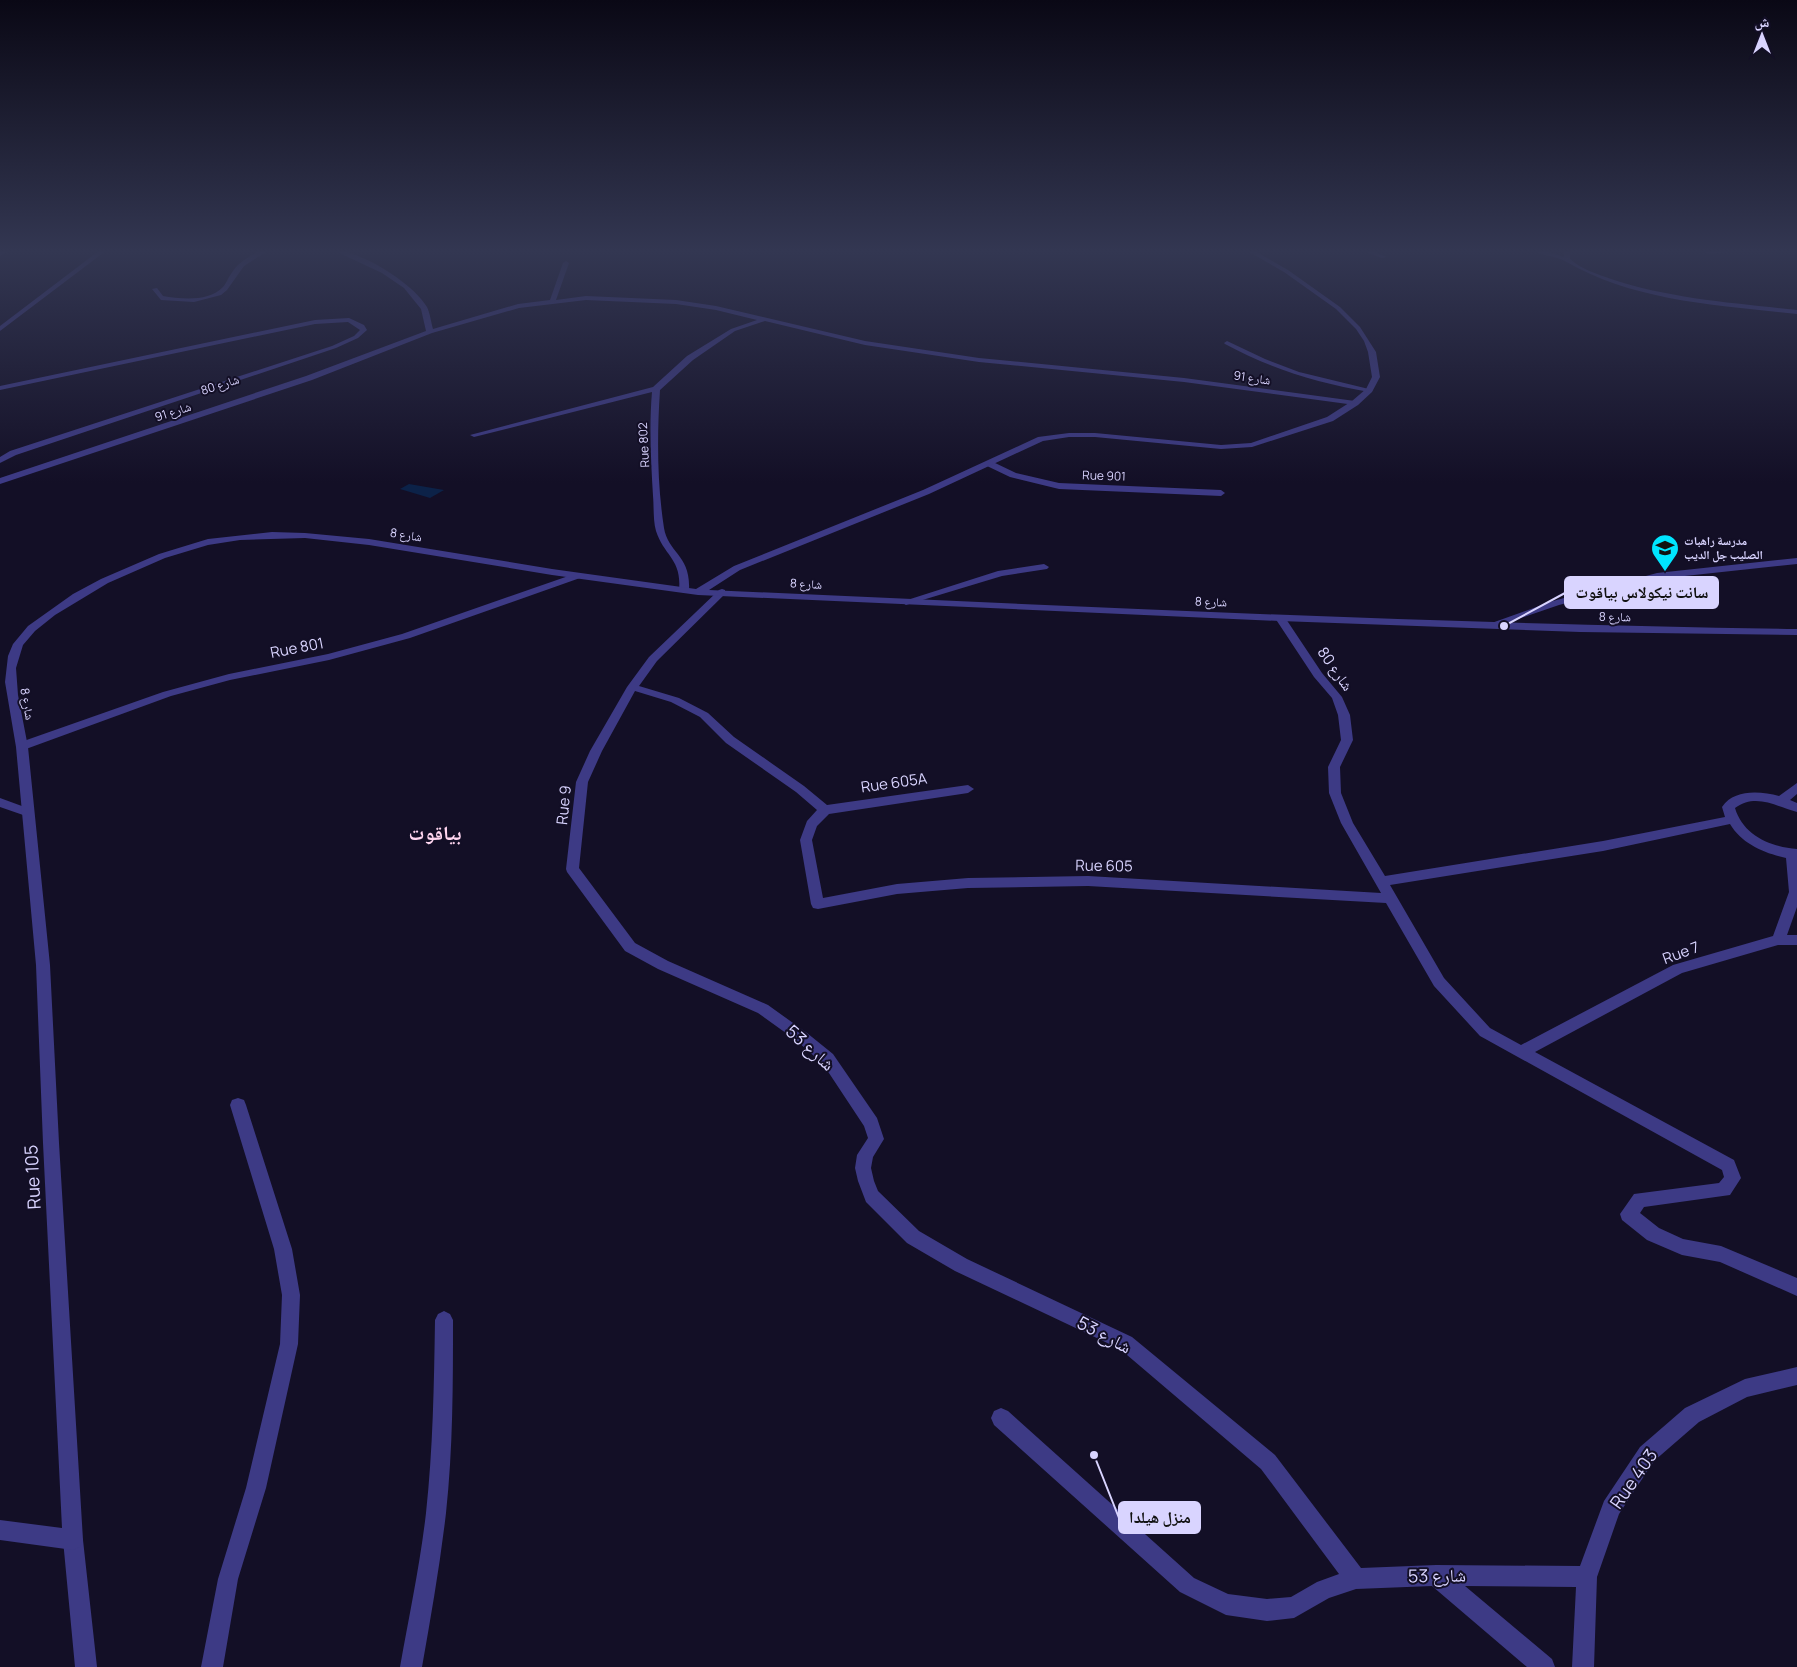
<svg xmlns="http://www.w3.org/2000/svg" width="1797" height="1667" viewBox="0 0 1797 1667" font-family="Manrope,'Noto Naskh Arabic',sans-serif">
<rect width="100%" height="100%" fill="#130f26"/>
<path fill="#0c2248" d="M 409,484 L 444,490 L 430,498 L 400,489 Z"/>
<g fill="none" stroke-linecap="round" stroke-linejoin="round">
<path fill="#3d3a85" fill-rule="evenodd" d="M 3,250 L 10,250 L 0,256 L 0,252 Z
M 100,250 L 107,250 L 0,331 L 0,326 Z
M 261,250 L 269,250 L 244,266 L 227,290 L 221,295 L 194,302 L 161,300 L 152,289 L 157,288 L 163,296 C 181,299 209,302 223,287 C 226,284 228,278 231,274 C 238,262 250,256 261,250 Z
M 333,250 C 360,250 413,283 427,307 C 430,313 431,322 433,329 L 518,304 L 550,300 L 563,263 L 566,261 L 569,263 L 556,300 L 586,296 L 676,300 L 716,306 L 865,341 L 979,358 L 1184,378 L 1355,401 L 1359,403 L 1355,405 L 1184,382 L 979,362 L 865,345 L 765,321 L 735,331 L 693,360 L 660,390 C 657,435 657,483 664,528 C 668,553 691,555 689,590 L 684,593 L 679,590 C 682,559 664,556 656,531 C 653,521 654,507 653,496 C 651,461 649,427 652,392 L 474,437 L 470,435 L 653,387 L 687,356 L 731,329 L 757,320 L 716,310 L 676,304 L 586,300 L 519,308 L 432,333 L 312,380 L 0,484 L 0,478 L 306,376 L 426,331 L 421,309 L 404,288 L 382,273 Z
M 1360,250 L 1369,250 L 1387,257 L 1382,258 Z
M 1533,250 L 1542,250 L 1564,257 L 1564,250 L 1570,250 L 1570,259 C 1581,269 1597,274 1611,279 C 1671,299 1735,303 1797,310 L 1797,314 C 1718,305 1635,302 1565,261 C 1555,256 1542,256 1533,250 Z
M 1711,250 L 1754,250 L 1707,254 L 1704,252 Z
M 349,318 L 364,325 L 367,330 L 358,338 L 336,348 L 16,455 L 0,463 L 0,457 L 10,451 L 332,346 L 354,336 L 360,330 L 348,322 L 315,324 L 0,390 L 0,386 L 315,320 Z
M 1227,341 L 1265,359 L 1299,372 L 1373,390 L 1369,392 C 1318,383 1271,369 1225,344 L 1224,343 Z
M 987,462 L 993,462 L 1016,473 L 1059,483 L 1221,490 L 1225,493 L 1221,496 L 1059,489 L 1010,477 L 987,466 Z
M 1797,558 L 1797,564 L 1657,579 L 1559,605 L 1495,627 L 1487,627 L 1486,625 L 1553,601 L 1657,573 Z
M 1044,564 L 1049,567 L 1047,569 L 1002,576 L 906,605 L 901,602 L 998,571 Z
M 577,573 L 580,574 L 580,578 L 410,638 L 329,660 L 230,680 L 171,696 L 26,749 L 18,749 L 16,746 L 18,743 L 163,692 L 229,674 L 328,654 L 402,634 Z
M 722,589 L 725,590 L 725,594 L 657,661 L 639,686 L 679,698 L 708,713 L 734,737 L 804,786 L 827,805 L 968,785 L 974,789 L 968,793 L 829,814 L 817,826 L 812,840 L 823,898 L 897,884 L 968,878 L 1088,876 L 1381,893 L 1341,823 L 1329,793 L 1328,767 L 1341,740 L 1338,715 L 1332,698 L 1314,677 L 1275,618 L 1280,615 L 1284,616 L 1322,673 L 1342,697 L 1350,715 L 1353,740 L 1340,767 L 1341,793 L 1353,823 L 1385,876 L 1603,841 L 1725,817 L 1722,807 C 1734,789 1760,791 1779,796 L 1797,783 L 1797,794 L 1790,800 L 1797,803 L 1797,812 C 1775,806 1756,793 1735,808 C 1743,835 1770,847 1797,849 L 1797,907 L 1787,935 L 1797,935 L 1797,945 L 1778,945 L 1682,973 L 1535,1052 L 1734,1160 L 1741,1178 L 1730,1195 L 1644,1207 L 1640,1213 L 1659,1228 L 1683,1239 L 1721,1246 L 1797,1278 L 1797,1296 L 1720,1262 L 1682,1255 L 1647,1240 L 1622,1220 L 1620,1214 L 1634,1194 L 1719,1183 L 1724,1177 L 1722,1170 L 1480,1036 L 1434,986 L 1386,903 L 1088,886 L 968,888 L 897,894 L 818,909 L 813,908 L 811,904 L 800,840 L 807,821 L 817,810 L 796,792 L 726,743 L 700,717 L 671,702 L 635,691 L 602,751 L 588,782 L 579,868 L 635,943 L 668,961 L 768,1005 L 807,1033 L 833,1054 L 877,1118 L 884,1139 L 873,1157 L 871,1168 L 874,1181 L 878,1191 L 919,1231 L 967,1259 L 1132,1337 L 1275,1455 L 1361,1568 L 1436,1565 L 1580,1566 L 1604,1501 L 1640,1447 L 1685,1408 L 1745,1379 L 1797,1367 L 1797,1385 L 1747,1397 L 1699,1422 L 1654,1461 L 1619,1514 L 1597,1577 L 1594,1667 L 1572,1667 L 1576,1587 L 1465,1586 L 1552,1659 L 1555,1667 L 1527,1667 L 1432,1586 L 1356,1589 L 1329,1598 L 1294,1618 L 1267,1621 L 1226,1615 L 1180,1592 L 994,1425 L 991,1418 L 994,1411 L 1001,1408 L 1008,1411 L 1194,1578 L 1228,1594 L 1267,1599 L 1291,1597 L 1317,1582 L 1339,1574 L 1261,1469 L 1120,1349 L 955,1271 L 907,1243 L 866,1202 L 858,1181 L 855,1168 L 857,1155 L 868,1138 L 864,1126 L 823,1064 L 797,1041 L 758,1013 L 658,969 L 625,951 L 567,872 L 566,869 L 576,782 L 590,751 L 627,687 L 649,657 L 719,590 ZM 1730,824 C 1742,844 1764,853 1786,858 L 1789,892 L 1773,936 L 1673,965 L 1521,1045 L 1490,1028 L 1444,978 L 1390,885 L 1603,851 Z
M 0,798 L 30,809 L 32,812 L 26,816 L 0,807 Z
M 238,1098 L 244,1100 L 246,1105 L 292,1249 L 300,1295 L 298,1344 L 266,1488 L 238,1579 L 223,1667 L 201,1667 L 218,1579 L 246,1488 L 280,1344 L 282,1295 L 274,1249 L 230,1105 L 232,1100 Z
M 444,1311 L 450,1314 L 453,1320 C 453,1384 453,1449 446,1513 C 440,1565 431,1616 422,1667 L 400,1667 C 409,1616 420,1565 426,1513 C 433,1449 434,1385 435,1320 L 438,1314 Z
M 73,1530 L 80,1533 L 83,1540 L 97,1667 L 75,1667 L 63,1540 L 66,1533 Z"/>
<path fill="#3d3a85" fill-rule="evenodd" d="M 1246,250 L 1253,250 L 1288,270 L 1340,307 L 1360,327 L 1376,352 L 1380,377 L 1372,392 L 1358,405 L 1333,421 L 1252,447 L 1221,449 L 1095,437 L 1069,437 L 1043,441 L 929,494 L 740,570 L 709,590 C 1071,606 1434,624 1797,629 L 1797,635 L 1580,632 L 1280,621 L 698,595 L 552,575 L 369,545 L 305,538 L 240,540 L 208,545 L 165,558 L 108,583 L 55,615 L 35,631 L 23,645 L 16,668 L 18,695 L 28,747 L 50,965 L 59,1143 L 83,1540 L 80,1547 L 73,1550 L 0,1540 L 0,1520 L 62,1528 L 43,1143 L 36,965 L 16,747 L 5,682 L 8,656 L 13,644 L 28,626 L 73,594 L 101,579 L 159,554 L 208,539 L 272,532 L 305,533 L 369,539 L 552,569 L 696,589 L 734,566 L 923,490 L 1038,437 L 1069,433 L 1095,433 L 1221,445 L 1251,443 L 1327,417 L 1352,401 L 1366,389 L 1372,377 L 1368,352 L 1364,341 L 1356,329 L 1336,309 L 1284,272 Z"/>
</g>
<linearGradient id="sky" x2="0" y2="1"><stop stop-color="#0a0815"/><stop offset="0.52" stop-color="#333752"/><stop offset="1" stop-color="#333752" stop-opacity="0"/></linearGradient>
<rect width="1797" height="483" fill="url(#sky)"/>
<defs>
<g id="school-pin" transform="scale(1.4375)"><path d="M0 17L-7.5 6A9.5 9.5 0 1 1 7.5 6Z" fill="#00e5ff" stroke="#130f26"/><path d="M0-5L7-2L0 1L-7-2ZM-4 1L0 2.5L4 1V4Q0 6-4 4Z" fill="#111"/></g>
</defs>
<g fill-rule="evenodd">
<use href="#school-pin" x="1665" y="548"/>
</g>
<g text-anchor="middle" stroke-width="4" stroke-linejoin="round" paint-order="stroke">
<g font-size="12" fill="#d9d4ff" stroke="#130f26">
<text transform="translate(1252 378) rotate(8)" y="4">شارع 91</text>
<text transform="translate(220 385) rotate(-18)" y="4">شارع 80</text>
<text transform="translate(173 412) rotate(-18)" y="4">شارع 91</text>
<text transform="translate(644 445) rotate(-93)" y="4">Rue 802</text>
<text transform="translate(1104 476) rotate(2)" y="4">Rue 901</text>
<text transform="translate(406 535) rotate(9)" y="4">شارع 8</text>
<text transform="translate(806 584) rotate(3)" y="4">شارع 8</text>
<text transform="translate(1211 602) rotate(2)" y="4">شارع 8</text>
<text transform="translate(1615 617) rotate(1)" y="4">شارع 8</text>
<text transform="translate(27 704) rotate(80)" y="4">شارع 8</text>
</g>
<g font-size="12" font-weight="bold" fill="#d9d4ff" stroke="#130f26" text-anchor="start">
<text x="1684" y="545">مدرسة راهبات<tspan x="1684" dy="14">الصليب جل الديب</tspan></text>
</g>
<g font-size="15" fill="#d9d4ff" stroke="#130f26">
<text transform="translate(297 648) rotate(-11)" y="5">Rue 801</text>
<text transform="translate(1335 669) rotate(55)" y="5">شارع 80</text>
<text transform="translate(894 783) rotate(-8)" y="5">Rue 605A</text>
<text transform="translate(564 805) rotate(-84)" y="5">Rue 9</text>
<text transform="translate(1104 866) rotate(1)" y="5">Rue 605</text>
<text transform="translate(1681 953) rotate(-20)" y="5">Rue 7</text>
</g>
<g font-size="18" fill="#d9d4ff" stroke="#130f26">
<text transform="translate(810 1048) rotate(42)" y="6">شارع 53</text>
<text transform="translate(33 1177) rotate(-93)" y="6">Rue 105</text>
<text transform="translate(1104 1335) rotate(28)" y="6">شارع 53</text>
<text transform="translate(1634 1479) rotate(-55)" y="6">Rue 403</text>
<text transform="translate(1437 1576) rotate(-1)" y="6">شارع 53</text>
</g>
<g font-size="20" font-weight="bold" fill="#ffd6f0" stroke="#130f26">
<text x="435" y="840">بياقوت</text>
</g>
</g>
<path fill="none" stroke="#d9d4ff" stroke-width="2" d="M1504 626L1565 593M1094 1455L1119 1518"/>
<g fill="#d9d4ff" stroke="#130f26" stroke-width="2">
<circle cx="1504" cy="626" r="5"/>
<circle cx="1094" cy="1455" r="5"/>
</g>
<g fill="#d9d4ff" stroke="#d9d4ff" stroke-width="2">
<rect x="1565" y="577" width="153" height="31" rx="5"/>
<rect x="1119" y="1502" width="81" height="31" rx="5"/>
</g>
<g font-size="16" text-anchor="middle" font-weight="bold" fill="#111">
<text x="1642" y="598">سانت نيكولاس بياقوت</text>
<text x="1160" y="1523">منزل هيلدا</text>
</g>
<g transform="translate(1762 35)" stroke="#130f26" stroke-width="4" paint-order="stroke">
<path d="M0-4L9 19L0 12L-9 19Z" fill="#d9d4ff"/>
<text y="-8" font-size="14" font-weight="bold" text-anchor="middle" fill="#d9d4ff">ش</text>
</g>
</svg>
